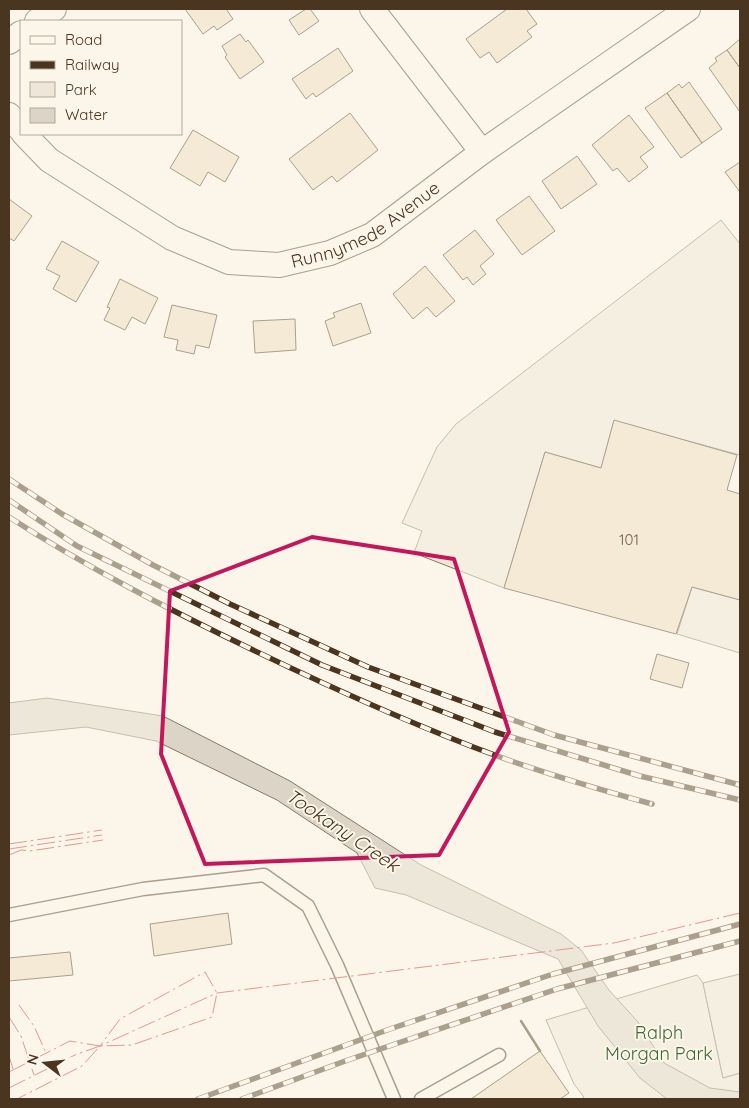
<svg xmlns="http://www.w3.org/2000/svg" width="749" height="1108" viewBox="0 0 749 1108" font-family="Quicksand,sans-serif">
<rect width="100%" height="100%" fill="#fbf6e9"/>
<path fill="#ede6d9" stroke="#887966" d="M 697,975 L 703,983 L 723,1078 L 740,1073 L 740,1099 L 581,1099 L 584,1097 L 574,1084 L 546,1020 Z"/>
<path fill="#ede7d9" stroke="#887966" d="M 721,220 L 740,244 L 740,455 L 614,421 L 601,468 L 545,452 L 504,588 L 414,553 L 422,531 L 402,523 L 437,447 L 456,424 Z
M 692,587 L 740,600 L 740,653 L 677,634 Z
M 740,974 L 740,1073 L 723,1078 L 703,983 Z"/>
<path fill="#dcd4c6" stroke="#887966" d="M 47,698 L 163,716 L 290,781 L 421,865 L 561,934 L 581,950 L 609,990 L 638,1022 L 664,1063 L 710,1088 L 740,1092 L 740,1099 L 667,1099 L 640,1078 L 598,1026 L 558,959 L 406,895 L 375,888 L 357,853 L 277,800 L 156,741 L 86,727 L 9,735 L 9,703 Z"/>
<path fill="#ecdcbc" stroke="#4a3520" d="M 185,9 L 226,9 L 233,19 L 217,30 L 214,26 L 203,34 Z
M 306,9 L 310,9 L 319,21 L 299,35 L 289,20 Z
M 507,9 L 526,9 L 537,24 L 527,31 L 532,37 L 497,63 L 489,52 L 480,58 L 466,39 Z
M 240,34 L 246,42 L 248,40 L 264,62 L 240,79 L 225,57 L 227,55 L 222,46 Z
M 740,39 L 740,68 L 727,50 Z
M 338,48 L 353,71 L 316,97 L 313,93 L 306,99 L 292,79 Z
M 727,50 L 740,68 L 740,112 L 709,68 L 717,61 L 715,58 Z
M 689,82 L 722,129 L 702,143 L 667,93 L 679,84 L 682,88 Z
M 667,93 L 702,143 L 681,158 L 645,108 Z
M 350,113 L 378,150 L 337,182 L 332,176 L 313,190 L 289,159 Z
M 629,115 L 654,147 L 640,157 L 648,167 L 629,182 L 617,168 L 613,171 L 592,145 Z
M 193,130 L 239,157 L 225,182 L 208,172 L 200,186 L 170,168 Z
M 577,156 L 597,184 L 561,209 L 542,181 Z
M 740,162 L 740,192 L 725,172 Z
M 529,196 L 555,231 L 522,255 L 496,220 Z
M 9,199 L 32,216 L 14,241 L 9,238 Z
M 475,230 L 494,254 L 480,266 L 486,274 L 473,285 L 467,277 L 463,280 L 443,255 Z
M 62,241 L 99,262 L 76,302 L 53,289 L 60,276 L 46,269 Z
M 425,266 L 455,301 L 436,317 L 427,307 L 413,319 L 393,294 Z
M 120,279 L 158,298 L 145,324 L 132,317 L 125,330 L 104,320 L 110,308 L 107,307 Z
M 361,303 L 371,333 L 333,346 L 325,321 L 335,317 L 333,313 Z
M 172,305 L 217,315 L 209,348 L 196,345 L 194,354 L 176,350 L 178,340 L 164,337 Z
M 295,319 L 296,350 L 255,353 L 253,321 Z
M 614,420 L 737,455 L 727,490 L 740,494 L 740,600 L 692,587 L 676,634 L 504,588 L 545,452 L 601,468 Z
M 657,654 L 689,663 L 682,688 L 650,679 Z
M 228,913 L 232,944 L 154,956 L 150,924 Z
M 70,952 L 73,975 L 9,981 L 9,958 Z
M 540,1051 L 569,1093 L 560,1099 L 471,1099 Z"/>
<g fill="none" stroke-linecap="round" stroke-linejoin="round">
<g stroke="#4a3520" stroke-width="15">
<path id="lane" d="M 9,915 L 143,889 L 264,875 L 308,906 L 337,965 L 394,1099
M 421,1099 L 499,1055"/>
</g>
<g stroke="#4a3520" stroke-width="26">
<g id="street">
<path d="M 372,9 L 482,152"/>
<path d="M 37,21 L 54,9"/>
<path d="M 9,42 L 21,33"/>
<path d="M 9,115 L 21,130"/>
<path id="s1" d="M 24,134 L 49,160 L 172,238 L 229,262 L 279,265 L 330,253 L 372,235 L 482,152 L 688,9"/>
</g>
</g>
<use href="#lane" stroke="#fbf6e9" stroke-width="12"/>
<use href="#street" stroke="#fbf6e9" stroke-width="24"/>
<g stroke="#4a3520" stroke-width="5.5">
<path id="rail" d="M 9,479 L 62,514 L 153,565 L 230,604 L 368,667 L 554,735 L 740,785
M 9,500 L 77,546 L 322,665 L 495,732 L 640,776 L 740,800
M 9,517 C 86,567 168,609 251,649 C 332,688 415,726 500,757 C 550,775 601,790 652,804
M 198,1099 L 390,1029 L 553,974 L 740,924
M 242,1099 L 348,1060 L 557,989 L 740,941"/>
</g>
<use href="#rail" stroke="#fbf6e9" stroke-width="4" stroke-dasharray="11" stroke-linecap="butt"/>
<path stroke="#4a3520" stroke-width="2.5" d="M 521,1021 L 540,1051"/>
<path stroke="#c62828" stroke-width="1" stroke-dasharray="18 4 2.5 4" stroke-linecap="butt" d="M 9,844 L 102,830
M 9,849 L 102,835
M 9,855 L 21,850 L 30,851 L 103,840
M 19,1005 L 34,1026 L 46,1053
M 9,1017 L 21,1036 L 34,1075
M 9,1056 L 13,1069
M 9,1072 L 70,1041 L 100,1046 L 120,1019 L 205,972 L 217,993 L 212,1017 L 132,1045 L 100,1046 L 82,1066 L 17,1099
M 9,1088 L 75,1055 L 100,1046 L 217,993 L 614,943 L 740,913"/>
</g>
<path d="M0 0H749V1108H0ZM 312,537 L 454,559 L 509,732 L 439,855 L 205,864 L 161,754 L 170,591 Z" fill="#fbf6e9" fill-opacity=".55" fill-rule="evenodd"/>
<path fill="none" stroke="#c2185b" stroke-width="4" stroke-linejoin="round" d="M 312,537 L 454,559 L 509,732 L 439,855 L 205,864 L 161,754 L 170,591 Z"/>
<g text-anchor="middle" stroke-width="4" stroke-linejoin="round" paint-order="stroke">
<g font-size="15" fill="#725f47">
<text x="629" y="545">101</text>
</g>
<g font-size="18" fill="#4a3520" stroke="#fbf6e9">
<text dy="6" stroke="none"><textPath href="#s1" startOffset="390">Runnymede Avenue</textPath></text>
</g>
<g font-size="18" fill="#436837" stroke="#fbf6e9">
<text x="659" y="1039">Ralph<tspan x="659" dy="21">Morgan Park</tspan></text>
</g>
<g font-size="19" font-style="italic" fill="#4a3520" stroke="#fbf6e9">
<text transform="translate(343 830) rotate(34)" y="7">Tookany Creek</text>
</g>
</g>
<rect width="749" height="1108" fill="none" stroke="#4a3520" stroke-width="20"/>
<rect x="20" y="20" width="162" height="115" fill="#fbf6e9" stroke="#b4a999"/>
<rect x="30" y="36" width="25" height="8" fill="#fbf6e9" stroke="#b4a999"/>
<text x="65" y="45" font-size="15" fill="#4a3520">Road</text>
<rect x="30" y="61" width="25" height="8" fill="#4a3520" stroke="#b4a999"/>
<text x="65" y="70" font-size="15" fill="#4a3520">Railway</text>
<rect x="30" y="82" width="25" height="15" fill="#ede6d9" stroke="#b4a999"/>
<text x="65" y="95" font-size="15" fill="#4a3520">Park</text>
<rect x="30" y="108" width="25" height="15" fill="#dcd4c6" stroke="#b4a999"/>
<text x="65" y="120" font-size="15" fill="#4a3520">Water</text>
<g transform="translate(45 1063) rotate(286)" stroke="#fbf6e9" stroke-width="4" paint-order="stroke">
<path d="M0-4L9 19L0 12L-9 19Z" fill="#4a3520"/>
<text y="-8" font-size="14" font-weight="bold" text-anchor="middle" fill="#4a3520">N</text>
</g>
</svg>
